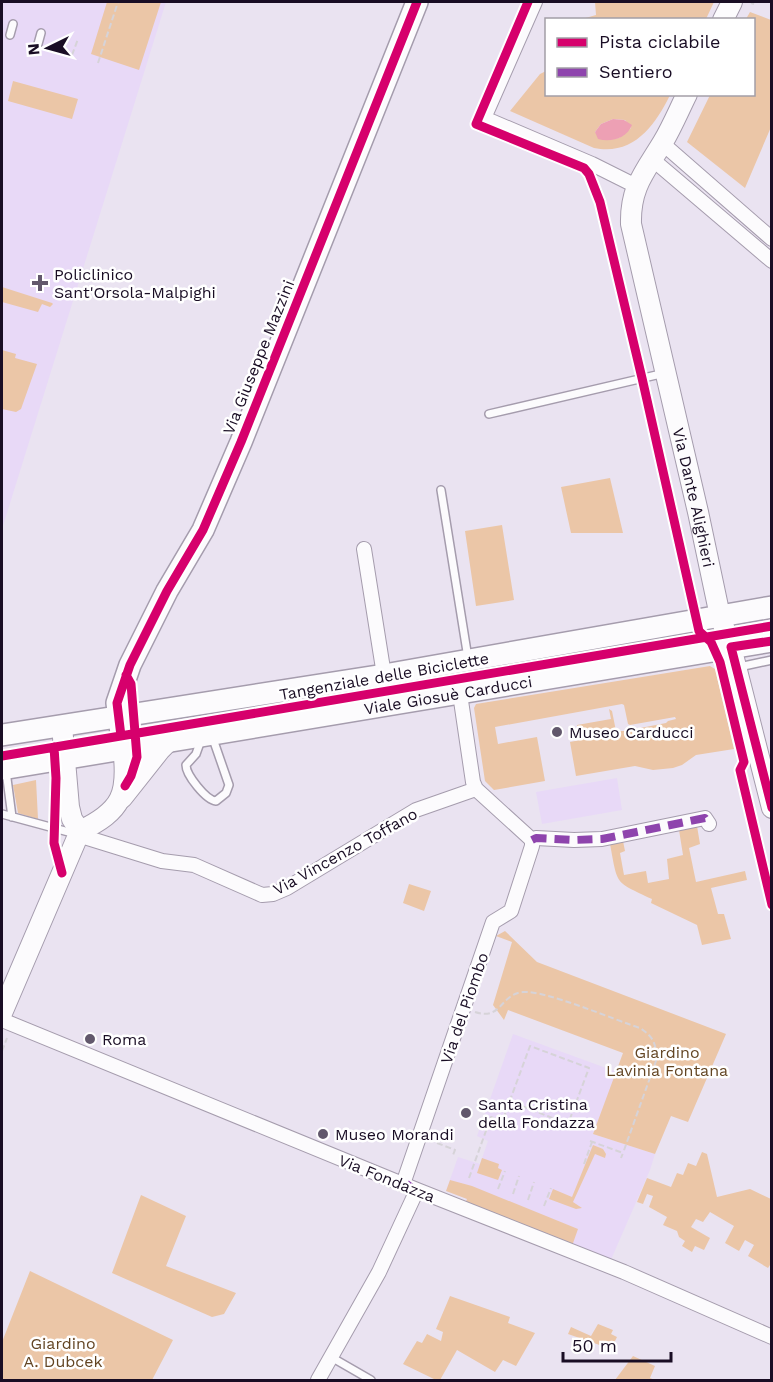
<svg xmlns="http://www.w3.org/2000/svg" width="773" height="1382" viewBox="0 0 773 1382" font-family="'Work Sans',sans-serif">
<rect width="100%" height="100%" fill="#eae3f1"/>
<path fill="#e8d9f7" d="M 2,2 L 166,2 L 2,529 Z
M 617,778 L 622,810 L 542,824 L 536,792 Z
M 513,1034 L 617,1072 L 593,1134 L 655,1154 L 650,1170 L 610,1262 L 464,1206 L 467,1199 L 446,1191 L 458,1157 L 480,1164 L 488,1141 L 477,1136 Z"/>
<path fill="#ebc6a7" fill-rule="evenodd" d="M 107,2 L 161,2 L 139,70 L 91,54 Z
M 595,2 L 714,2 L 706,19 L 582,19 L 596,15 Z
M 750,12 L 771,20 L 771,127 L 745,188 L 687,142 L 710,95 L 754,94 L 754,20 L 746,19 Z
M 546,71 L 546,94 L 670,95 C 655,126 633,156 594,148 L 510,111 L 540,74 ZM 613,119 L 625,120 L 631,128 L 619,138 L 603,140 L 595,132 L 601,124 Z
M 13,81 L 78,99 L 72,119 L 8,101 Z
M 2,287 L 52,303 L 53,304 L 50,307 L 42,304 L 38,312 L 2,302 Z
M 2,350 L 16,354 L 15,358 L 37,364 L 21,409 L 16,412 L 2,409 Z
M 610,478 L 623,533 L 571,533 L 561,487 Z
M 502,525 L 514,600 L 476,606 L 465,531 Z
M 710,666 L 715,669 L 734,749 L 696,755 L 682,765 L 673,768 L 653,770 L 635,766 L 576,776 L 570,742 L 580,740 L 577,725 L 611,719 L 609,709 L 612,711 L 616,731 L 625,731 L 666,723 L 668,721 L 676,719 L 675,717 L 630,725 L 628,724 L 624,705 L 622,704 L 495,727 L 498,744 L 537,737 L 545,781 L 494,790 L 485,781 L 474,708 L 476,704 Z
M 36,780 L 38,819 L 18,813 L 13,785 Z
M 697,826 L 700,844 L 689,848 L 696,882 L 745,871 L 747,880 L 711,888 L 718,914 L 724,914 L 731,939 L 702,945 L 697,925 L 651,903 L 652,899 C 614,881 618,886 610,844 L 623,841 L 625,851 L 620,853 L 624,875 L 646,871 L 648,883 L 669,879 L 667,859 L 683,855 L 679,830 Z
M 409,884 L 431,891 L 424,911 L 403,903 Z
M 505,931 L 537,962 L 726,1034 L 688,1122 L 671,1116 L 655,1154 L 593,1134 L 623,1053 L 508,1010 L 504,1020 L 493,1005 L 512,942 L 496,936 Z
M 593,1145 L 603,1149 L 606,1154 L 605,1158 L 595,1154 L 573,1202 L 582,1208 L 576,1209 L 549,1199 L 553,1189 L 572,1197 Z
M 702,1152 L 707,1154 L 717,1197 L 750,1189 L 771,1199 L 772,1262 L 768,1268 L 748,1256 L 754,1245 L 745,1240 L 739,1251 L 725,1243 L 734,1226 L 710,1212 L 703,1222 L 696,1219 L 691,1227 L 710,1238 L 704,1250 L 695,1246 L 692,1252 L 682,1246 L 685,1241 L 679,1237 L 677,1231 L 663,1225 L 667,1217 L 649,1207 L 653,1196 L 647,1194 L 643,1204 L 637,1202 L 647,1178 L 671,1187 L 677,1173 L 683,1175 L 688,1163 L 696,1166 Z
M 482,1158 L 499,1164 L 498,1168 L 502,1170 L 498,1180 L 477,1173 Z
M 450,1180 L 472,1186 L 578,1229 L 572,1246 L 464,1206 L 467,1199 L 446,1191 Z
M 141,1195 L 186,1216 L 166,1266 L 236,1293 L 224,1314 L 212,1317 L 112,1273 Z
M 30,1271 L 173,1340 L 152,1380 L 2,1380 L 2,1342 Z
M 450,1296 L 510,1317 L 508,1323 L 535,1333 L 516,1366 L 503,1360 L 495,1372 L 457,1350 L 440,1380 L 436,1380 L 403,1364 L 417,1341 L 422,1343 L 427,1334 L 441,1341 L 443,1332 L 436,1329 Z
M 598,1324 L 613,1330 L 611,1334 L 617,1337 L 611,1349 L 568,1334 L 571,1327 L 591,1336 Z
M 633,1356 L 655,1366 L 650,1378 L 655,1380 L 615,1380 Z"/>
<path fill="#eda0b4" d="M 613,119 L 624,120 L 632,125 C 627,138 611,143 598,139 L 595,132 L 601,124 Z"/>
<g fill="none" stroke-linecap="round" stroke-linejoin="round">
<g stroke="#a59cad" stroke-width="10">
<path id="lane" d="M 10,35 L 13,24
M 38,44 L 41,33
M 489,414 L 665,373
M 441,490 L 468,658
M 739,667 L 772,660
M 201,740 L 196,754 L 186,765 C 186,775 206,800 216,801 L 226,793 L 229,785 L 212,736
M 6,771 L 12,817
M 2,814 L 76,834
M 331,1357 L 371,1380"/>
</g>
<g stroke="#a59cad" stroke-width="16">
<path id="street" d="M 535,2 L 484,118 L 592,164 L 636,186
M 662,143 L 772,239
M 652,159 L 772,261
M 364,549 L 384,675
M 460,694 L 473,782 L 476,789 L 532,840
M 78,835 L 162,861 L 194,865 L 262,895 L 273,894 L 287,888 L 416,810 L 476,789
M 532,840 L 536,838 L 574,840 L 602,839 L 705,818 L 709,824
M 2,1020 L 417,1190 L 624,1272 L 772,1337
M 403,1184 L 493,922 L 511,911 L 532,846 L 532,840
M 318,1380 L 379,1272 L 417,1190"/>
</g>
<g stroke="#a59cad" stroke-width="22">
<g id="secondary">
<path d="M 723,20 L 732,2"/>
<path id="s1" d="M 687,94 C 679,110 672,127 663,142 C 645,172 630,187 631,224 L 698,512 L 720,616 L 731,647 L 772,808"/>
<path d="M 62,726 L 69,807 L 72,819 L 80,831"/>
<path d="M 122,798 L 160,750 L 170,740"/>
<path d="M 80,831 C 122,811 129,794 123,748"/>
<path d="M 2,1013 L 80,831"/>
</g>
</g>
<g stroke="#a59cad" stroke-width="24">
<g id="primary">
<path d="M 2,735 L 384,675 L 772,607"/>
<path d="M 123,748 L 117,703 L 130,665 L 167,591 L 203,530 L 241,442 L 417,2"/>
<path id="s2" d="M 2,769 L 772,641"/>
</g>
</g>
<path stroke="#d6d3d8" stroke-width="2" stroke-dasharray="6 3" stroke-linecap="butt" d="M 751,3 L 754,4
M 72,55 L 78,39
M 98,63 L 118,2
M 475,1012 C 502,1021 500,994 523,992 C 545,990 615,1020 640,1028 C 655,1038 656,1044 656,1061 L 623,1153
M 2,1051 L 7,1038
M 590,1141 L 623,1153 L 621,1158
M 437,1143 L 455,1150 L 453,1155
M 584,1164 L 592,1142
M 469,1178 L 491,1117 L 502,1122 L 530,1046 L 589,1068 L 568,1124 L 509,1101
M 498,1189 L 505,1171
M 513,1194 L 519,1176
M 528,1200 L 534,1182
M 544,1206 L 551,1188"/>
<use href="#lane" stroke="#fcfbfd" stroke-width="7"/>
<use href="#street" stroke="#fcfbfd" stroke-width="14"/>
<use href="#secondary" stroke="#fcfbfd" stroke-width="20"/>
<use href="#primary" stroke="#fcfbfd" stroke-width="21"/>
<path stroke="#8e44ad" stroke-width="8" stroke-dasharray="15 8" stroke-linecap="butt" d="M 532,840 L 536,838 L 574,840 L 602,839 L 705,818 L 709,824
M 409,1187 L 412,1183"/>
<g stroke="#fff" stroke-width="13">
<path id="cycleway" d="M 528,2 L 476,124 L 584,168 L 589,174 L 600,202 L 642,378 L 699,631 L 711,642 L 720,662 L 744,762 L 740,770 L 772,905
M 772,641 L 731,647 L 772,808
M 121,736 L 117,703 L 130,665 L 167,591 L 203,530 L 241,442 L 417,2
M 54,747 L 56,778 L 54,843 L 62,873
M 2,756 L 772,626
M 125,786 L 131,776 L 137,757 L 131,684 L 126,675"/>
</g>
<use href="#cycleway" stroke="#d6006c" stroke-width="9"/>
</g>
<g fill="#62586c" stroke="#fff" stroke-width="2">
<path d="M37 274h6v6h6v6h-6v6h-6v-6h-6v-6h6z"/>
<circle cx="557" cy="732" r="6"/>
<circle cx="90" cy="1039" r="6"/>
<circle cx="466" cy="1113" r="6"/>
<circle cx="323" cy="1134" r="6"/>
</g>
<g text-anchor="middle" stroke-width="5" stroke-linejoin="round" paint-order="stroke">
<g font-size="16" fill="#190d24" stroke="#fff" text-anchor="start">
<text x="54" y="280">Policlinico<tspan x="54" dy="18">Sant'Orsola-Malpighi</tspan></text>
<text x="569" y="738">Museo Carducci</text>
<text x="102" y="1045">Roma</text>
<text x="478" y="1110">Santa Cristina<tspan x="478" dy="18">della Fondazza</tspan></text>
<text x="335" y="1140">Museo Morandi</text>
</g>
<g font-size="16" fill="#190d24" stroke="#fff">
<text transform="translate(258 357) rotate(-68)" y="6">Via Giuseppe Mazzini</text>
<text dy="6" stroke="none"><textPath href="#s1" startOffset="424">Via Dante Alighieri</textPath></text>
<text transform="translate(384 676) rotate(-10)" y="6">Tangenziale delle Biciclette</text>
<text dy="6" stroke="none"><textPath href="#s2" startOffset="452">Viale Giosuè Carducci</textPath></text>
<text transform="translate(345 851) rotate(-29)" y="6">Via Vincenzo Toffano</text>
<text transform="translate(464 1008) rotate(-71)" y="6">Via del Piombo</text>
<text transform="translate(387 1178) rotate(22)" y="6">Via Fondazza</text>
</g>
<g font-size="16" fill="#634523" stroke="#fff">
<text x="667" y="1058">Giardino<tspan x="667" dy="18">Lavinia Fontana</tspan></text>
<text x="63" y="1349">Giardino<tspan x="63" dy="18">A. Dubcek</tspan></text>
</g>
</g>
<rect width="773" height="1382" fill="none" stroke="#190d24" stroke-width="6"/>
<rect x="545" y="18" width="210" height="78" fill="#ffffff" stroke="#a39ea7" stroke-width="1.5"/>
<rect x="557" y="38" width="30" height="9" fill="#d6006c" stroke="#a39ea7" stroke-width="1.5"/>
<text x="599" y="48" font-size="18" fill="#190d24">Pista ciclabile</text>
<rect x="557" y="68" width="30" height="9" fill="#8e44ad" stroke="#a39ea7" stroke-width="1.5"/>
<text x="599" y="78" font-size="18" fill="#190d24">Sentiero</text>
<g transform="translate(48 48) rotate(265)" stroke="#ffffff" stroke-width="4.5" paint-order="stroke">
<path d="M0-4.5L10 22L0 15L-10 22Z" fill="#190d24"/>
<text y="-9" font-size="16" font-weight="bold" text-anchor="middle" fill="#190d24">N</text>
</g>
<path d="M563 1352v9h108v-9" fill="none" stroke="#190d24" stroke-width="3"/>
<text x="572" y="1352" font-size="18" fill="#190d24" stroke="#ffffff" stroke-width="4.5" paint-order="stroke">50 m</text>
</svg>
